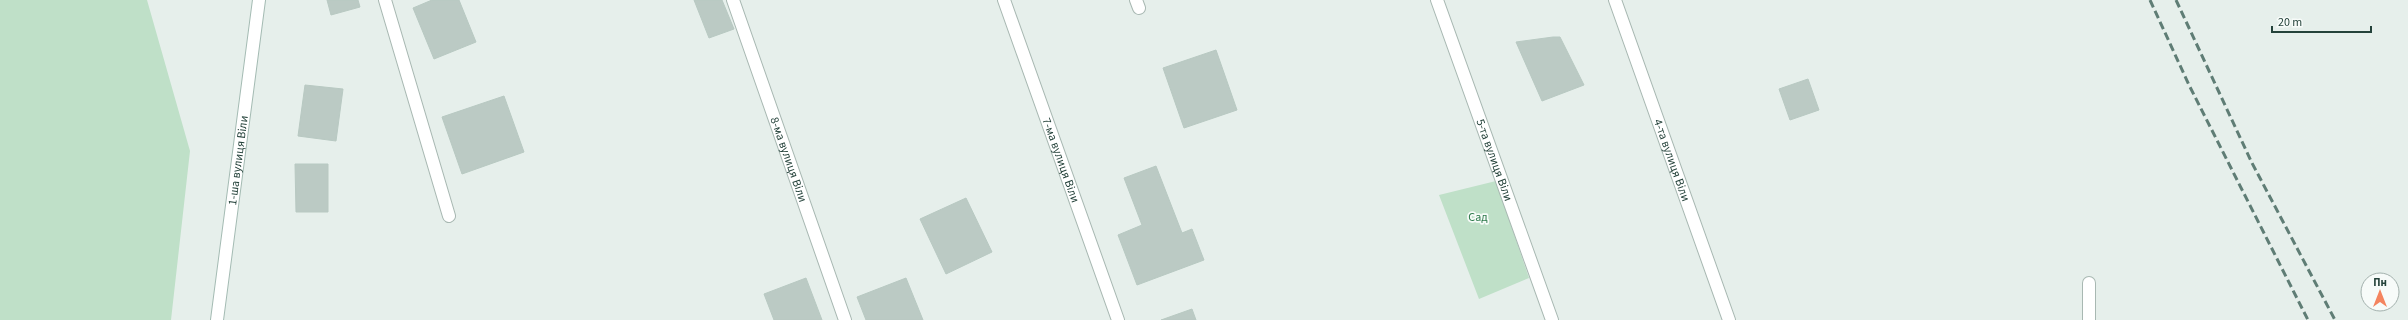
<svg xmlns="http://www.w3.org/2000/svg" width="2408" height="320" viewBox="0 0 2408 320" font-family="'Source Sans 3',sans-serif">
<rect width="100%" height="100%" fill="#e6efeb"/>
<path fill="#bfe0c8" d="M 0,0 L 147,0 L 190,151 L 171,320 L 0,320 Z
M 1496,181 L 1529,278 L 1479,299 L 1439,195 Z"/>
<path fill="#bbcac4" stroke="#b8c9c2" d="M 327,0 L 358,0 L 360,7 L 331,15 Z
M 432,0 L 459,0 L 476,42 L 434,59 L 413,8 Z
M 694,0 L 722,0 L 734,29 L 709,38 Z
M 1553,37 L 1560,37 L 1584,85 L 1542,101 L 1516,42 Z
M 1216,50 L 1237,110 L 1184,128 L 1163,68 Z
M 1808,79 L 1819,110 L 1790,120 L 1779,89 Z
M 305,85 L 343,89 L 336,141 L 298,136 Z
M 504,96 L 524,152 L 462,174 L 442,117 Z
M 295,164 L 328,164 L 328,212 L 296,212 Z
M 1156,166 L 1182,233 L 1192,229 L 1204,260 L 1137,285 L 1118,235 L 1142,225 L 1124,178 Z
M 966,198 L 992,252 L 946,274 L 920,219 Z
M 806,278 L 822,320 L 774,320 L 764,294 Z
M 906,278 L 923,320 L 866,320 L 857,297 Z
M 1192,309 L 1196,320 L 1161,320 Z"/>
<g fill="none" stroke-linecap="round" stroke-linejoin="round">
<g stroke="#a8b8b2" stroke-width="14">
<g id="minor">
<path d="M 385,0 L 449,216"/>
<path id="s1" d="M 733,0 L 845,320"/>
<path id="s2" d="M 1004,0 L 1118,320"/>
<path d="M 1136,0 L 1139,8"/>
<path id="s3" d="M 1437,0 L 1552,320"/>
<path id="s4" d="M 1615,0 L 1729,320"/>
<path d="M 2089,283 L 2089,320"/>
</g>
</g>
<g stroke="#a4bbb3" stroke-width="14">
<g id="secondary">
<path id="s5" d="M 217,320 L 259,0"/>
</g>
</g>
<use href="#minor" stroke="#fff" stroke-width="12"/>
<use href="#secondary" stroke="#fff" stroke-width="12"/>
<path stroke="#5f7d75" stroke-width="3" stroke-dasharray="8 4" stroke-linecap="butt" d="M 2150,0 L 2189,85 L 2308,320
M 2176,0 L 2252,163 L 2335,320"/>
</g>
<g text-anchor="middle" stroke-width="3.5" stroke-linejoin="round" paint-order="stroke">
<g font-size="12" fill="#24423a" stroke="#f7fbf9">
<text dy="4" stroke="none"><textPath href="#s5" startOffset="161">1-ша вулиця Віли</textPath></text>
<text dy="4" stroke="none"><textPath href="#s1" startOffset="169">8-ма вулиця Віли</textPath></text>
<text dy="4" stroke="none"><textPath href="#s2" startOffset="170">7-ма вулиця Віли</textPath></text>
<text dy="4" stroke="none"><textPath href="#s3" startOffset="170">5-та вулиця Віли</textPath></text>
<text dy="4" stroke="none"><textPath href="#s4" startOffset="170">4-та вулиця Віли</textPath></text>
</g>
<g font-size="12" fill="#2d7a4b" stroke="#f7fbf9">
<text x="1478" y="221">Сад</text>
</g>
</g>
<g transform="translate(2380 292)"><circle r="19" fill="#f7fbf9" stroke="#a3b1ad"/>
<path d="M0-3L7 15L0 10L-7 15Z" fill="#f4845f"/>
<text y="-6" font-size="11" font-weight="bold" text-anchor="middle" fill="#24423a">Пн</text>
</g>
<path d="M2272 26v6h99v-6" fill="none" stroke="#24423a" stroke-width="2"/>
<text x="2278" y="26" font-size="12" fill="#24423a" stroke="#f7fbf9" stroke-width="3" paint-order="stroke">20 m</text>
</svg>
